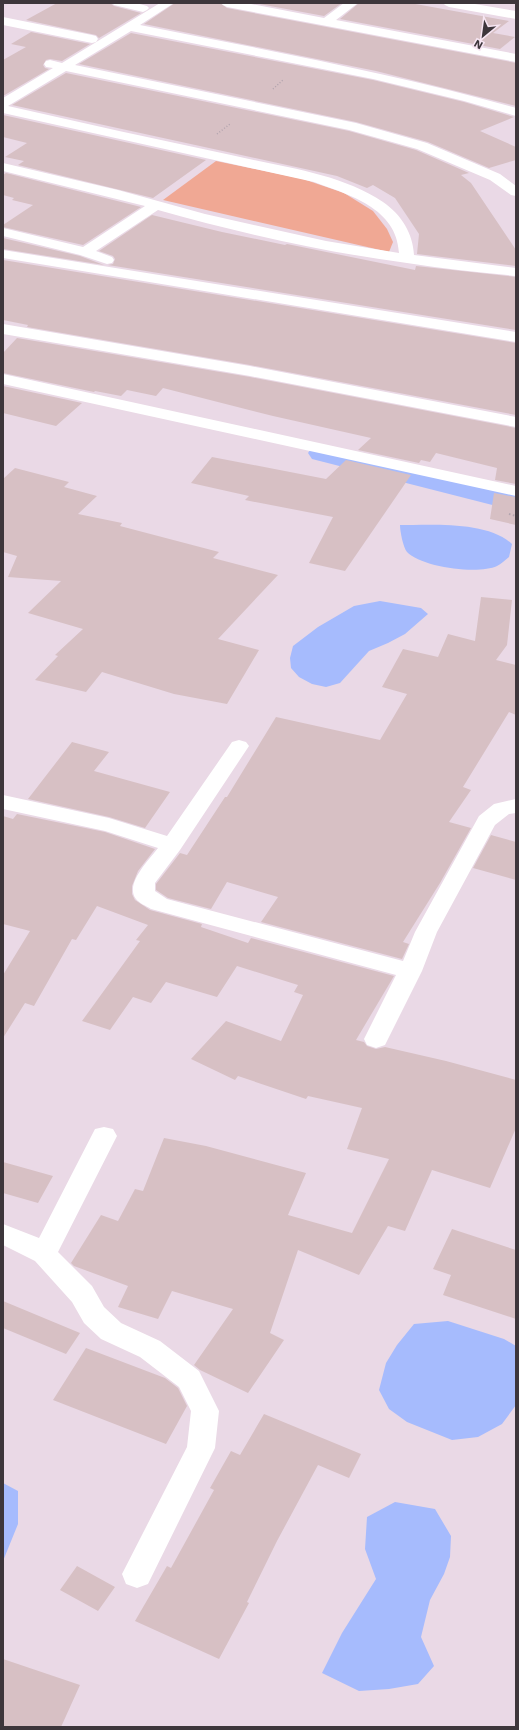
<svg xmlns="http://www.w3.org/2000/svg" width="519" height="1730" viewBox="0 0 519 1730" font-family="'Work Sans',sans-serif">
<rect width="100%" height="100%" fill="#ead9e6"/>
<path fill="#f0a894" d="M 216,161 L 303,179 L 344,193 L 373,211 L 387,229 L 393,242 L 389,252 L 163,200 Z"/>
<path fill="#a6bbfd" d="M 400,525 C 432,525 488,521 512,544 L 509,557 C 505,560 501,564 497,566 C 478,575 421,567 407,552 C 403,547 400,531 400,525 Z
M 380,601 L 421,608 L 428,614 L 405,634 L 388,643 L 369,651 L 340,683 L 326,687 L 312,684 L 299,677 L 291,668 L 290,658 L 293,646 L 318,627 L 354,606 Z
M 448,1321 L 504,1339 L 516,1346 L 516,1405 L 502,1424 L 478,1437 L 452,1440 L 407,1422 L 389,1409 L 379,1390 L 386,1363 L 397,1345 L 414,1324 Z
M 3,1483 L 18,1491 L 18,1524 L 3,1561 Z
M 395,1502 L 435,1509 L 451,1536 L 450,1557 L 444,1574 L 430,1600 L 421,1637 L 434,1666 L 418,1684 L 389,1689 L 359,1691 L 322,1673 L 342,1633 L 376,1579 L 365,1549 L 367,1517 Z"/>
<g fill="none" stroke-linecap="round" stroke-linejoin="round">
<path fill="#a6bbfd" fill-rule="evenodd" d="M 321,445 L 516,495 L 516,511 L 312,459 L 308,453 L 312,447 Z"/>
</g>
<path fill="#d7c0c4" d="M 57,3 L 110,3 L 114,6 L 141,13 L 99,38 L 96,35 L 26,20 Z
M 175,3 L 220,3 L 227,8 L 516,63 L 516,106 L 376,71 L 144,24 Z
M 254,3 L 342,3 L 324,16 Z
M 359,3 L 410,3 L 509,21 L 493,33 L 515,37 L 500,49 L 340,19 Z
M 31,32 L 90,44 L 62,61 L 50,59 L 46,60 L 43,65 L 45,68 L 49,69 L 3,96 L 3,60 L 26,47 L 11,44 Z
M 131,33 L 373,80 L 464,102 L 514,117 L 480,131 L 516,147 L 516,160 L 489,168 L 428,142 L 356,122 L 79,64 Z
M 66,73 L 349,131 L 416,150 L 469,173 L 461,175 L 471,183 L 516,250 L 516,266 L 417,254 L 419,234 L 395,198 L 373,185 L 367,188 L 337,176 L 12,105 Z
M 3,115 L 206,160 L 153,198 L 18,165 L 24,161 L 5,157 L 27,143 L 3,137 Z
M 6,173 L 141,207 L 83,245 L 3,227 L 3,225 L 33,205 L 12,200 L 14,198 L 3,195 L 3,175 Z
M 152,215 L 222,232 L 285,245 L 287,244 L 415,270 L 416,266 L 516,277 L 516,330 L 108,265 L 113,264 L 115,259 L 113,256 L 99,251 Z
M 3,238 L 80,256 L 104,265 L 3,249 Z
M 3,260 L 516,343 L 516,415 L 250,365 L 27,327 L 28,325 L 3,320 Z
M 17,338 L 250,377 L 516,428 L 516,484 L 495,480 L 497,468 L 436,453 L 430,462 L 421,460 L 419,463 L 358,450 L 371,438 L 273,416 L 163,388 L 156,396 L 127,390 L 121,396 L 95,391 L 94,392 L 3,373 L 3,353 Z
M 3,386 L 82,403 L 56,426 L 3,413 Z
M 212,457 L 326,479 L 346,460 L 411,475 L 345,571 L 309,563 L 333,517 L 245,500 L 249,496 L 191,483 Z
M 15,468 L 69,482 L 64,487 L 97,496 L 78,514 L 122,523 L 120,526 L 219,552 L 213,558 L 278,575 L 218,639 L 259,650 L 227,704 L 174,694 L 102,672 L 86,692 L 35,680 L 58,656 L 55,655 L 83,629 L 28,613 L 61,581 L 8,577 L 17,556 L 3,552 L 3,479 Z
M 494,493 L 516,497 L 516,525 L 490,519 Z
M 481,597 L 512,600 L 507,645 L 496,660 L 516,665 L 516,715 L 509,712 L 463,787 L 471,790 L 449,822 L 471,828 L 440,883 L 403,942 L 409,944 L 402,959 L 261,922 L 278,897 L 227,882 L 211,909 L 168,898 L 156,890 L 156,884 L 180,853 L 187,855 L 225,797 L 227,797 L 276,717 L 380,740 L 407,694 L 382,687 L 403,649 L 438,657 L 448,634 L 475,641 Z
M 72,742 L 109,752 L 94,771 L 170,792 L 145,828 L 109,817 L 28,799 Z
M 17,814 L 105,832 L 155,849 L 138,871 L 132,886 L 132,894 L 135,900 L 150,910 L 202,924 L 201,927 L 248,943 L 251,938 L 394,976 L 356,1040 L 364,1042 L 367,1046 L 376,1049 L 385,1047 L 446,1061 L 516,1080 L 516,1128 L 490,1188 L 432,1170 L 405,1231 L 388,1226 L 359,1275 L 298,1250 L 270,1333 L 284,1340 L 248,1393 L 200,1370 L 194,1365 L 233,1309 L 172,1291 L 158,1319 L 118,1307 L 128,1286 L 74,1266 L 71,1263 L 101,1215 L 118,1221 L 135,1189 L 143,1191 L 164,1138 L 206,1146 L 306,1173 L 288,1215 L 352,1233 L 389,1159 L 347,1149 L 362,1108 L 308,1096 L 306,1099 L 238,1076 L 235,1080 L 191,1059 L 226,1021 L 281,1041 L 303,995 L 294,992 L 298,985 L 237,966 L 217,997 L 166,982 L 151,1003 L 133,997 L 110,1030 L 82,1021 L 140,941 L 136,940 L 148,925 L 97,906 L 76,940 L 72,939 L 34,1006 L 25,1003 L 3,1038 L 3,975 L 30,931 L 3,924 L 3,816 L 13,819 Z
M 491,835 L 516,842 L 516,880 L 473,868 Z
M 3,1162 L 53,1176 L 38,1203 L 3,1193 Z
M 452,1229 L 516,1250 L 516,1319 L 443,1295 L 451,1275 L 433,1269 Z
M 3,1301 L 80,1333 L 66,1354 L 3,1328 Z
M 86,1348 L 165,1378 L 178,1388 L 187,1406 L 166,1444 L 53,1400 Z
M 264,1414 L 361,1454 L 349,1478 L 318,1465 L 277,1541 L 247,1602 L 249,1603 L 219,1659 L 135,1621 L 167,1566 L 171,1568 L 214,1490 L 210,1488 L 231,1451 L 240,1455 Z
M 77,1566 L 115,1587 L 98,1611 L 60,1590 Z
M 3,1659 L 80,1685 L 61,1727 L 3,1727 Z"/>
<g fill="none" stroke-linecap="round" stroke-linejoin="round">
<path stroke="#b2a4ae" stroke-width="1.5" stroke-dasharray="1 2" stroke-linecap="butt" d="M 273,89 L 284,79
M 217,134 L 230,124"/>
<path stroke="#b2a4ae" stroke-width="2" stroke-dasharray="1.5 2.5" stroke-linecap="butt" d="M 509,514 L 516,516"/>
<path fill="#fff" fill-rule="evenodd" d="M 112,3 L 136,3 L 147,6 L 149,8 L 147,10 L 143,12 L 114,5 Z
M 160,3 L 174,3 L 140,25 C 266,50 392,73 516,108 L 516,116 L 464,101 L 373,79 L 131,31 L 75,65 L 356,123 L 427,143 L 500,174 L 516,186 L 516,196 L 511,195 L 490,180 L 417,149 L 349,130 L 66,71 L 8,106 C 82,123 156,139 231,155 C 281,167 340,173 383,202 C 402,215 413,234 414,255 L 516,268 L 516,276 C 480,272 443,269 407,263 C 324,252 240,233 158,210 L 96,251 L 112,257 L 114,260 L 112,263 L 107,264 L 80,255 L 3,236 L 3,228 L 83,247 L 145,206 L 3,171 L 3,163 L 118,190 L 205,214 L 326,241 L 399,253 C 397,208 349,195 314,182 L 3,113 L 3,98 L 53,68 L 46,67 L 44,64 L 46,61 L 50,60 L 62,63 Z
M 221,3 L 246,3 L 324,18 L 344,3 L 358,3 L 336,20 L 516,54 L 516,62 L 227,7 L 223,5 Z
M 443,3 L 469,3 L 516,11 L 516,19 L 449,7 L 445,5 Z
M 3,17 L 92,35 L 96,36 L 98,39 L 96,42 L 92,43 L 3,25 Z
M 3,250 L 516,332 L 516,342 L 3,258 Z
M 3,324 L 250,366 L 516,417 L 516,427 L 250,376 L 3,334 Z
M 3,374 L 516,486 L 516,496 L 3,384 Z
M 239,740 L 246,742 L 249,746 L 180,850 L 155,883 L 155,891 L 167,899 L 403,961 L 415,932 L 479,816 L 494,804 L 516,799 L 516,813 L 509,814 L 495,825 L 437,932 L 422,971 L 385,1045 L 376,1048 L 367,1045 L 364,1039 L 396,975 L 151,909 C 146,906 139,903 136,899 C 124,884 150,859 158,848 L 105,831 L 3,809 L 3,795 L 109,818 L 167,836 L 232,742 Z
M 104,1127 L 113,1129 L 117,1136 L 58,1252 L 92,1286 L 104,1307 L 121,1323 L 160,1341 L 199,1371 L 219,1411 L 215,1448 L 148,1584 L 137,1588 L 126,1584 L 122,1574 L 187,1447 L 191,1411 L 179,1387 L 140,1357 L 101,1339 L 84,1323 L 72,1302 L 35,1261 L 3,1245 L 3,1224 L 39,1238 L 95,1129 Z"/>
</g>
<rect width="519" height="1730" fill="none" stroke="#3d363b" stroke-width="8"/>
<g transform="translate(483 36) rotate(209)" stroke="#f7e6f3" stroke-width="3" paint-order="stroke">
<path d="M0-3L7 15L0 10L-7 15Z" fill="#3d363b"/>
<text y="-6" font-size="11" font-weight="bold" text-anchor="middle" fill="#3d363b">N</text>
</g>
</svg>
